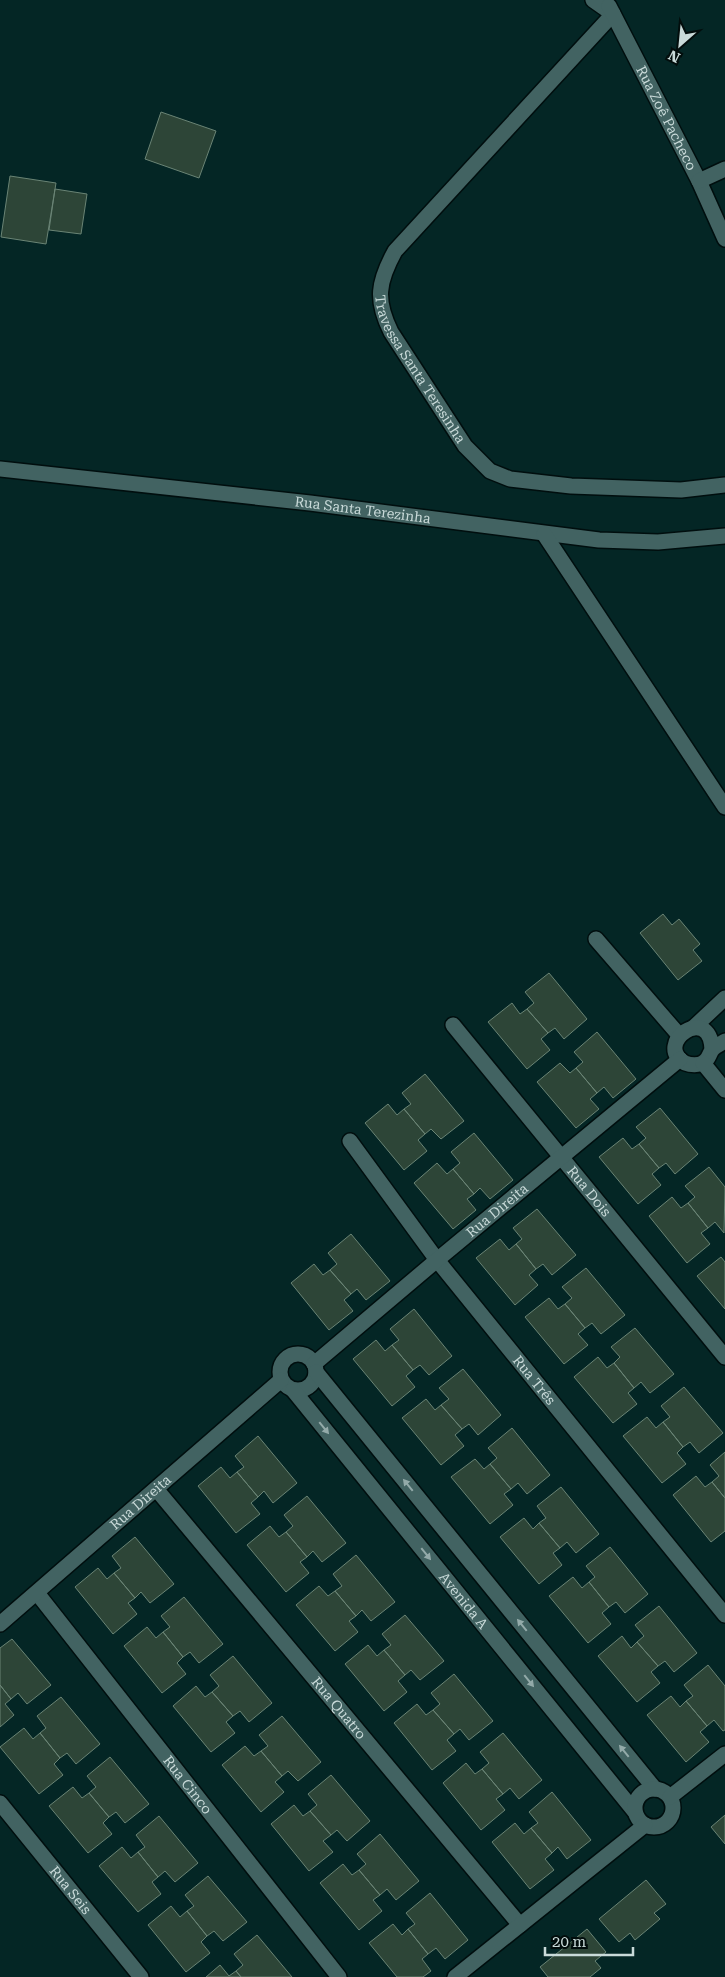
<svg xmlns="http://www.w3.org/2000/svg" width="725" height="1977" viewBox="0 0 725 1977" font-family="'Roboto Serif',serif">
<rect width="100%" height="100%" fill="#042625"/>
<path fill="#2d4537" stroke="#6a8475" d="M 161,112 L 216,131 L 199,178 L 145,159 Z
M 10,176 L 56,183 L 46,244 L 1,237 Z
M 55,189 L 87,194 L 81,234 L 49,230 Z
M 663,914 L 672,925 L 679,919 L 700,944 L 693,950 L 702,961 L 678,980 L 640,933 Z
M 549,973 L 587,1019 L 564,1039 L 555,1028 L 548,1033 L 527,1009 L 534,1003 L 525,992 Z
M 512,1003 L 520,1014 L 527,1009 L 548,1033 L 541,1039 L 550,1050 L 527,1069 L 488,1022 Z
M 597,1032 L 636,1079 L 613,1098 L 604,1087 L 597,1093 L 576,1068 L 583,1062 L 574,1052 Z
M 560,1063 L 570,1073 L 576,1068 L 597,1093 L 590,1099 L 599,1109 L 576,1128 L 537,1082 Z
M 425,1074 L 464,1121 L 441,1139 L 431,1129 L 425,1134 L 404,1109 L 411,1104 L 402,1093 Z
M 388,1104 L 397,1115 L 404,1109 L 425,1134 L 418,1140 L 427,1151 L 404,1170 L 365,1123 Z
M 660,1108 L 698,1154 L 675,1174 L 666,1163 L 659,1168 L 639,1144 L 646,1138 L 636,1127 Z
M 474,1133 L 513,1180 L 490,1199 L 480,1188 L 474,1194 L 453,1169 L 460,1163 L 451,1152 Z
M 623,1138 L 632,1149 L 639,1144 L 659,1168 L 652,1174 L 661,1185 L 638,1204 L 599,1157 Z
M 437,1163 L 447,1174 L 453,1169 L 474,1194 L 467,1199 L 476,1210 L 453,1229 L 414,1183 Z
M 709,1167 L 725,1187 L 724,1233 L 715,1222 L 708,1228 L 688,1203 L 695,1197 L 685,1186 Z
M 672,1197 L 681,1208 L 688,1203 L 708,1228 L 701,1233 L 710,1244 L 687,1263 L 649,1216 Z
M 537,1209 L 576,1255 L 552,1275 L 543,1264 L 536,1269 L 516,1244 L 522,1239 L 513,1228 Z
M 351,1234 L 390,1281 L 366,1300 L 357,1289 L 351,1294 L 330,1270 L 337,1264 L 328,1253 Z
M 500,1239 L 509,1250 L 516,1244 L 536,1269 L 529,1275 L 538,1285 L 515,1305 L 476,1258 Z
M 721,1257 L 725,1262 L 725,1309 L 697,1276 Z
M 314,1264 L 323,1275 L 330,1270 L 351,1294 L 344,1300 L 353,1311 L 329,1330 L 291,1283 Z
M 586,1268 L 625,1315 L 601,1334 L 592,1323 L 585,1328 L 565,1304 L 572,1298 L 562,1287 Z
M 549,1298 L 558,1309 L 565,1304 L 585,1328 L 578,1334 L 588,1345 L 564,1364 L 525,1317 Z
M 414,1309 L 452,1356 L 429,1375 L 420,1365 L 413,1370 L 392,1345 L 399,1340 L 390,1329 Z
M 635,1328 L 674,1374 L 650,1393 L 641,1382 L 634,1388 L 614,1363 L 620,1357 L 611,1347 Z
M 376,1340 L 385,1351 L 392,1345 L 413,1370 L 406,1376 L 415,1387 L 392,1406 L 353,1359 Z
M 598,1357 L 607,1368 L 614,1363 L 634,1388 L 628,1393 L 637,1404 L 613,1423 L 574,1377 Z
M 463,1369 L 501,1415 L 478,1435 L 469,1424 L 462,1429 L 441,1405 L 449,1399 L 439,1388 Z
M 684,1387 L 723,1433 L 699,1453 L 690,1442 L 683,1447 L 663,1422 L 670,1417 L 661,1406 Z
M 426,1399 L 435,1410 L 441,1405 L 462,1429 L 455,1435 L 464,1446 L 441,1465 L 402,1418 Z
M 647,1417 L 656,1428 L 663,1422 L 683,1447 L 677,1453 L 686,1464 L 662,1483 L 623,1436 Z
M 512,1428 L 550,1475 L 527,1494 L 518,1483 L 511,1489 L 490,1464 L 497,1458 L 488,1448 Z
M 258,1436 L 297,1483 L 273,1503 L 264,1491 L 258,1497 L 237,1472 L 244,1467 L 235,1456 Z
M 725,1452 L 725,1498 L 712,1482 L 719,1476 L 710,1465 Z
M 475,1459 L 484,1469 L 490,1464 L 511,1489 L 504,1494 L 513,1505 L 490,1524 L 451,1477 Z
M 221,1467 L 230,1478 L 237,1472 L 258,1497 L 251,1503 L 260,1514 L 236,1533 L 198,1486 Z
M 696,1476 L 705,1487 L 712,1482 L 725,1498 L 725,1531 L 711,1542 L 673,1495 Z
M 561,1487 L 599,1534 L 576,1553 L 567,1542 L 560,1548 L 539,1523 L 546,1518 L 537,1506 Z
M 307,1496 L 346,1543 L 322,1562 L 313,1551 L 307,1557 L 286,1532 L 293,1526 L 284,1515 Z
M 524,1518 L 533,1529 L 539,1523 L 560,1548 L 553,1553 L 562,1565 L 539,1584 L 500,1537 Z
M 270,1526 L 279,1537 L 286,1532 L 307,1557 L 300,1562 L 309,1573 L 286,1592 L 247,1545 Z
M 135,1537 L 174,1584 L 150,1603 L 141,1592 L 135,1598 L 114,1573 L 121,1568 L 112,1556 Z
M 610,1547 L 648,1594 L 625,1613 L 616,1602 L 609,1607 L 589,1582 L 595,1577 L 586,1566 Z
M 356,1555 L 395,1602 L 371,1621 L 362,1610 L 356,1616 L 335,1591 L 342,1586 L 333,1574 Z
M 98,1568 L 107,1579 L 114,1573 L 135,1598 L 128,1603 L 137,1614 L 113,1634 L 75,1587 Z
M 573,1577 L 582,1588 L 589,1582 L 609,1607 L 602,1613 L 611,1624 L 588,1643 L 549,1596 Z
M 319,1586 L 328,1596 L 335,1591 L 356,1616 L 349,1621 L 358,1632 L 335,1651 L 296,1605 Z
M 184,1597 L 223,1644 L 199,1663 L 190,1652 L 183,1657 L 163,1632 L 170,1627 L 161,1616 Z
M 659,1606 L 697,1653 L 674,1672 L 665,1661 L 658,1666 L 637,1642 L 644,1636 L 635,1625 Z
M 405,1615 L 444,1661 L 420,1680 L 411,1670 L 405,1675 L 384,1650 L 391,1645 L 382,1634 Z
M 147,1627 L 156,1638 L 163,1632 L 183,1657 L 177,1663 L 186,1674 L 162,1693 L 124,1646 Z
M 622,1636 L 631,1648 L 637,1642 L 658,1666 L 651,1672 L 660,1683 L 637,1702 L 598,1656 Z
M 12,1639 L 51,1685 L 27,1704 L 18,1693 L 11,1699 L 0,1685 L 0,1648 Z
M 368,1645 L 377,1656 L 384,1650 L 405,1675 L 398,1681 L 407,1692 L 384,1711 L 345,1664 Z
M 233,1656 L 272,1703 L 249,1722 L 240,1711 L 233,1716 L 212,1692 L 219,1686 L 210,1675 Z
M 708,1665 L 725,1686 L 725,1730 L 723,1731 L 714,1720 L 707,1726 L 686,1701 L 693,1696 L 684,1685 Z
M 454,1674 L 493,1721 L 469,1740 L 460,1729 L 454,1734 L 433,1710 L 440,1704 L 431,1693 Z
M 0,1685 L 11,1699 L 5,1704 L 14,1715 L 0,1727 Z
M 196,1686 L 205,1697 L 212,1692 L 233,1716 L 226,1722 L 235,1733 L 211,1752 L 173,1706 Z
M 671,1696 L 680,1707 L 686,1701 L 707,1726 L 700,1732 L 709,1742 L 686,1762 L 647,1715 Z
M 61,1697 L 100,1744 L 76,1764 L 67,1753 L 60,1758 L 40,1733 L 46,1728 L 37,1716 Z
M 417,1704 L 426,1715 L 433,1710 L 454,1734 L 447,1740 L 456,1751 L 432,1770 L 394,1723 Z
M 282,1716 L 321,1762 L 298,1781 L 288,1771 L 282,1776 L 261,1751 L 268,1746 L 259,1735 Z
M 24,1728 L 33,1739 L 40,1733 L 60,1758 L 54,1764 L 63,1775 L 39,1794 L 0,1747 Z
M 503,1733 L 542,1780 L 519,1799 L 510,1788 L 503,1794 L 482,1769 L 489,1763 L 480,1752 Z
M 245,1746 L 254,1756 L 261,1751 L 282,1776 L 275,1782 L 284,1792 L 261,1812 L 222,1765 Z
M 110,1757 L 149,1804 L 125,1823 L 116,1812 L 109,1817 L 89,1793 L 96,1787 L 87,1776 Z
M 466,1763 L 475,1774 L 482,1769 L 503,1794 L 496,1799 L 505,1810 L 481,1830 L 443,1783 Z
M 331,1775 L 370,1821 L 347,1841 L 337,1830 L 331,1835 L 310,1811 L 317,1805 L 308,1794 Z
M 73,1787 L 82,1798 L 89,1793 L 109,1817 L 103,1823 L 112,1834 L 88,1853 L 49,1806 Z
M 552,1792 L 591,1840 L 567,1859 L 558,1847 L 552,1853 L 531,1828 L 538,1823 L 529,1812 Z
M 294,1805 L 303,1816 L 310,1811 L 331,1835 L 323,1841 L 333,1852 L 309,1871 L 271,1824 Z
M 725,1815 L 725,1844 L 711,1827 Z
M 159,1816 L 198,1863 L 175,1882 L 165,1871 L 158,1877 L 138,1852 L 145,1847 L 136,1835 Z
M 515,1823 L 524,1834 L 531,1828 L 552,1853 L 545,1859 L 554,1870 L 530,1889 L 492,1842 Z
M 380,1834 L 419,1881 L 396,1900 L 387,1889 L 380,1895 L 359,1870 L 366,1864 L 357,1854 Z
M 122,1847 L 131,1858 L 138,1852 L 158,1877 L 152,1882 L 161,1894 L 138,1912 L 99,1866 Z
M 343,1864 L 352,1875 L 359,1870 L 380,1895 L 373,1900 L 382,1911 L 359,1930 L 320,1883 Z
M 208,1876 L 247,1922 L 223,1941 L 214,1931 L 207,1936 L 187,1911 L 194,1906 L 185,1895 Z
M 646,1880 L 666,1904 L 654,1913 L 660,1919 L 635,1940 L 630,1933 L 619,1942 L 599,1919 Z
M 430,1893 L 468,1940 L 445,1959 L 436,1948 L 428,1954 L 408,1929 L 415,1924 L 406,1913 Z
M 171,1906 L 180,1917 L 187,1911 L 207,1936 L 201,1942 L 210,1953 L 186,1972 L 148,1925 Z
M 393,1924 L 402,1935 L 408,1929 L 428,1954 L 422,1959 L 431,1971 L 423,1977 L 397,1977 L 369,1943 Z
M 587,1929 L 606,1952 L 595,1961 L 601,1968 L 590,1977 L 548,1977 L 540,1967 Z
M 257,1935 L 292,1977 L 241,1977 L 236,1971 L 243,1965 L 234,1954 Z
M 220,1965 L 229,1976 L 236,1971 L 241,1977 L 206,1977 Z"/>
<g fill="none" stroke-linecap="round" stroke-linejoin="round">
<g stroke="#000e0e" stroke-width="18">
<g id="minor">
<path id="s1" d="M 593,0 L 613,14 L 395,251 C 378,282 375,300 391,332 L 465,446 L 490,471 L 510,479 L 571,486 L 681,490 L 725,485"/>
<path id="s2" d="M 609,6 L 699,181 L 725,239"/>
<path d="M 699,181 L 725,169"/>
<path id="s3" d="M 0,469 L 310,503 L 599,540 L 658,542 L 725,536"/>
<path d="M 544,534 L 725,807"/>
<path d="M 596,939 L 679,1035"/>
<path id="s4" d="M 453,1025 L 725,1357"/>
<path d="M 693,1028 L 725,998"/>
<path d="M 712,1050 C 710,1002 652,1044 685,1063 C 690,1065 699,1066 704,1062 C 709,1059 709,1054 712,1050 C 715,1046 721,1044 725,1041"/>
<path d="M 703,1063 L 725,1090"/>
<path id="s5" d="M 350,1141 L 437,1260 L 725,1615"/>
<circle cx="298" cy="1372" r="18"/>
<path id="s6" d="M 314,1364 L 437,1260 L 680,1059"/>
<path d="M 316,1372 L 655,1789"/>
<path id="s7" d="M 293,1390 L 635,1812"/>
<path id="s8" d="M 157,1490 L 520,1925"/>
<path id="s9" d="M 37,1593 L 339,1977"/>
<path id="s10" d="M 0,1624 L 281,1380"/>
<circle cx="654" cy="1808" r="19"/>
<path d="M 670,1797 L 725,1754"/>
<path id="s11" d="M 0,1803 L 141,1977"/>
<path d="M 455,1977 L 645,1825"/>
</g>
</g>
<use href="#minor" stroke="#426362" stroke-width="15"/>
</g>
<defs><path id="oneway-solid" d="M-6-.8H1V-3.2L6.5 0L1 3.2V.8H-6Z" transform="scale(1.25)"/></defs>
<g fill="#93aaa9">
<use href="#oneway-solid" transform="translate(324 1428) rotate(51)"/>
<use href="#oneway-solid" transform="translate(408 1485) rotate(-129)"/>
<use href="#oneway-solid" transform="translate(426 1554) rotate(51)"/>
<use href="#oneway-solid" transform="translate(522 1625) rotate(-129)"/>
<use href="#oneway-solid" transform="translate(529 1681) rotate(51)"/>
<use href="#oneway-solid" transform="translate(624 1751) rotate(-129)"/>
</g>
<g text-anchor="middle" stroke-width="4.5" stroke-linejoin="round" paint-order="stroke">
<g font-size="14" fill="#c9dad9" stroke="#020d0c">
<text dy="5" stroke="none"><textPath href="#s2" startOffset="126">Rua Zoê Pacheco</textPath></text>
<text dy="5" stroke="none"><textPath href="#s1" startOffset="478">Travessa Santa Teresinha</textPath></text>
<text dy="5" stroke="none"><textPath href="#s3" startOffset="365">Rua Santa Terezinha</textPath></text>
<text dy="5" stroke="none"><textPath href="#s4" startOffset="215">Rua Dois</textPath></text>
<text dy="5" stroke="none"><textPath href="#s6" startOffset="239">Rua Direita</textPath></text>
<text dy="5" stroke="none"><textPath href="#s5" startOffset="302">Rua Três</textPath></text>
<text dy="5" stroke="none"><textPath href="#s10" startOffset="186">Rua Direita</textPath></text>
<text dy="5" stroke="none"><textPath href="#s7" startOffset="271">Avenida A</textPath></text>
<text dy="5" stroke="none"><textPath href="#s8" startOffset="284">Rua Quatro</textPath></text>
<text dy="5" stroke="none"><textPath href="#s9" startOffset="244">Rua Cinco</textPath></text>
<text dy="5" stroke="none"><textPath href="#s11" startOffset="112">Rua Seis</textPath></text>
</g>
</g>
<g transform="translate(680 45) rotate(207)" stroke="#020d0c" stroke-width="4" paint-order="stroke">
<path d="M0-4L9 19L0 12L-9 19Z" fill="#c9dad9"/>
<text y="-8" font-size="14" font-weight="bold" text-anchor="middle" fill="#c9dad9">N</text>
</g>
<path d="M545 1947v8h88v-8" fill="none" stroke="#c9dad9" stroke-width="2.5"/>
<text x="552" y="1947" font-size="15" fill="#c9dad9" stroke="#020d0c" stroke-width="4" paint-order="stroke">20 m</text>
</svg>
